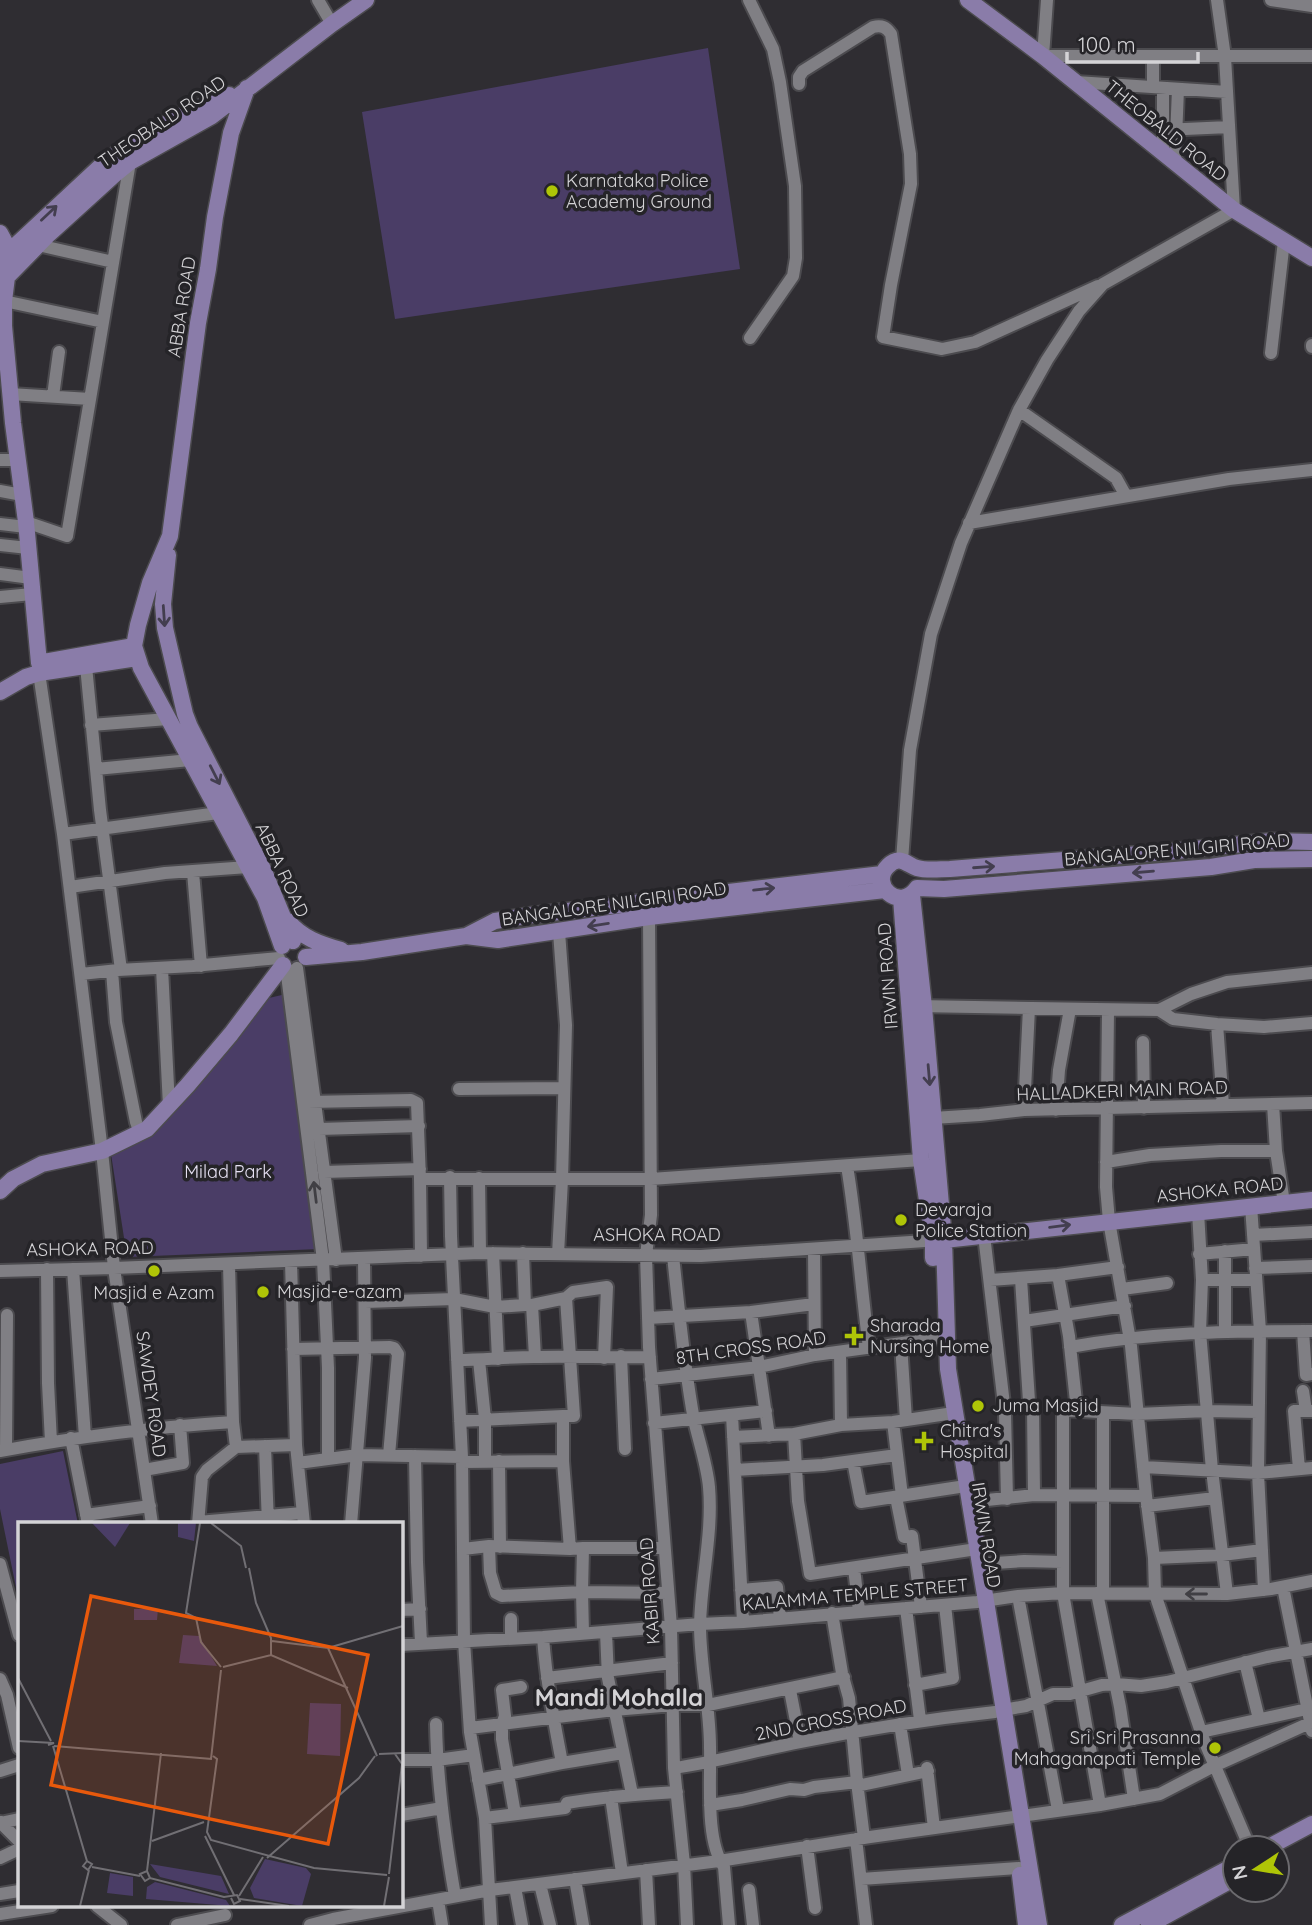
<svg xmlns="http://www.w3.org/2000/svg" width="1312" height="1925" viewBox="0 0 1312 1925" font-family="Quicksand,sans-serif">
<rect width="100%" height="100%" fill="#2f2d32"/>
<path fill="#4a3d66" d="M 708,48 L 740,269 L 395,319 L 362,112 Z
M 286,994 L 319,1249 L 127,1257 L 111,1154 L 156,1132 L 269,998 Z
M 63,1451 L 78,1524 L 19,1524 L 19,1602 L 0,1509 L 0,1464 Z"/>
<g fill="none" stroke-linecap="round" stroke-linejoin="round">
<g stroke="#4c4b4f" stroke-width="16">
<path id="minor" d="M 318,0 L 332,24
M 749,0 L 773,49 L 780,82 L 795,186 L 796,258 L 793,276 L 750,338
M 1047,0 L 1043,56 L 1312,56
M 1271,0 L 1312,6
M 1076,82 L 1227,92
M 799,84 L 799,77 L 803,71 L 873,27 C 882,25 886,27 891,34 L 910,154 L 911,184 L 891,285 L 883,337 L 942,349 L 975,342 L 1098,286
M 1153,87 L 1153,56
M 1163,88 L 1163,152
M 1163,130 L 1229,127
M 1175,163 L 1178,89
M 38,245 L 113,262
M 4,301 L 103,322
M 1312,347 L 1312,345
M 1271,353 L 1284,241
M 10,394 L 90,399
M 53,396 L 59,352
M 1019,410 L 1116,478 L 1126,496
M 0,460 L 18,460
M 0,491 L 22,495
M 26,522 L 67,536 L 130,162
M 969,523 L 1229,479 L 1312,470
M 0,524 L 26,527
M 0,545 L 28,548
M 0,574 L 31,578
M 0,597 L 32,594
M 86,666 L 100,810 L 121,970
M 39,673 L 63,834 L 102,1151 L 114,1268 L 152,1524
M 91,725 L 168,719
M 96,769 L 190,760
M 63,834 L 218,813
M 902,861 L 910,750 L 931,634 L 961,543 L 1019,410 L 1047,360 L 1079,311 L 1103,284 L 1234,210 L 1225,57 L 1217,0
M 193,872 L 201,966
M 70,887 L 165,873 L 248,867
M 649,917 L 651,1215 L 646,1255 L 649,1347 L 671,1627 L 674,1768 L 684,1864 L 687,1925
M 286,967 L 323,1260 L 328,1368 L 328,1459
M 162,968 L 169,1106
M 297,968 L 336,1260
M 112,971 L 116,1022 L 136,1122 L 140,1133
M 81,974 L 118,970 L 193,966 L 279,958
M 916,1006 L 1159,1010 L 1191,994 L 1227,982 L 1312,973
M 1159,1010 L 1173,1019 L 1217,1024 L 1264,1027 L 1312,1023
M 1108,1011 L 1106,1187 L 1109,1221 L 1131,1346 L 1146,1496 L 1154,1558 L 1155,1594 L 1203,1738 L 1250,1848
M 1217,1024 L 1223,1105
M 1143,1042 L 1144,1108
M 459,1089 L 564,1088
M 308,1102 L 411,1100 L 417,1103 L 420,1179 L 421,1256
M 1273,1104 L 1276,1151 L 1284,1203
M 1024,1110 L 1029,1008
M 1056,1110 L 1059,1070 L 1070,1009
M 933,1118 L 980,1115 L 1024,1110 L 1312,1103
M 319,1129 L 419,1126
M 1106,1162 L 1150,1155 L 1221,1151 L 1276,1151
M 847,1166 C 857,1226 861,1287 869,1348
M 324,1172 L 420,1169
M 450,1177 L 451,1236 L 462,1457 L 464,1641 L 470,1732 L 485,1818 L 491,1925
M 479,1178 L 480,1253
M 420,1179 L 651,1179 L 921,1160
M 1251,1206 L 1260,1331 L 1258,1473 L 1264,1590
M 1198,1212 L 1202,1280 L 1200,1332 L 1212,1470 L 1227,1594
M 984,1235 L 1005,1413 L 1007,1499
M 1253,1235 L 1312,1232
M 814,1249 L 815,1355
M 1225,1251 L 1225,1331
M 493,1253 L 498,1359
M 523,1253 L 525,1305 L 532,1305 L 535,1357
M 558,1254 L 562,1180 L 566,1025 L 559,932
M 1199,1254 L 1254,1249
M 673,1256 C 679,1311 684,1366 694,1420 C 699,1442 707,1465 709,1487 C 713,1533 701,1579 700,1625 C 700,1666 710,1706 710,1747 C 711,1780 705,1840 724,1867 L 729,1925
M 291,1261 L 296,1445 L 304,1524
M 229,1264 L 233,1422 L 236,1447
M 1255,1268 L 1312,1266
M 47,1269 L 48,1383 L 51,1442
M 73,1269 L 85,1437
M 0,1271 L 114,1268 L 480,1253 L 701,1256 L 940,1240
M 1021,1279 L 1029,1401 L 1029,1406 L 1033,1407 L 1034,1495
M 990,1280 L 1058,1275
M 1202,1280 L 1256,1280
M 1122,1289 L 1167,1283
M 365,1302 L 454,1299 L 495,1307 L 525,1305
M 532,1305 L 566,1298
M 751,1312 L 769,1436
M 648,1318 L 751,1312 L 814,1304
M 1024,1321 L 1125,1306
M 1303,1331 L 1306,1375 L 1312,1374
M 901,1344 L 906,1420
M 1070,1347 C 1152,1332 1229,1331 1312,1331
M 293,1349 L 390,1347 L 394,1348 L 398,1354 L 389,1455
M 840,1352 L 841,1425
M 621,1356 L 625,1449
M 457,1360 C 483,1360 508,1357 534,1357 C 573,1356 611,1358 650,1357
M 479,1360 L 485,1419 L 485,1461
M 651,1379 L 759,1367 L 815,1355 L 939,1338
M 1303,1391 L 1306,1411
M 1077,1411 L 1069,1336 L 1058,1275 L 1118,1267
M 732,1415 L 743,1622
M 563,1416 L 574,1416 L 566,1298 L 573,1292 L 607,1287 L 604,1358
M 460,1421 C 495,1419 528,1418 563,1416 L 563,1461
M 893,1422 L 902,1496
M 654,1423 L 766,1411
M 794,1434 L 841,1425 L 893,1422 L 947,1414
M 733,1437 L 794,1434 L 798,1501 L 810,1574 L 970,1550
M 71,1438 L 88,1524
M 265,1446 L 268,1524
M 6,1450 L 7,1315
M 0,1451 C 77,1437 155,1427 233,1422
M 415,1456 L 417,1562 L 421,1643
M 499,1461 L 500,1547
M 853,1461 L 861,1502 L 959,1487
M 462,1462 L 563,1461 L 570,1549 L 583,1548
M 298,1463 L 358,1455 L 462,1457
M 1143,1467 L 1258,1473 L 1312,1468
M 1299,1469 L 1294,1411 L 1312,1411
M 144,1470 L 183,1463 L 180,1425
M 735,1470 L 823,1465 L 897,1455
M 896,1497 L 904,1537 L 912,1536 L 921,1607
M 968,1502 L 1034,1495 L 1146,1496
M 1147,1506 L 1215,1498
M 86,1515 L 150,1506
M 198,1522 L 302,1513
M 198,1524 L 202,1477 L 207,1470 L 236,1447 L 296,1445
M 351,1524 L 365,1358 L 364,1258
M 489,1546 L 490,1573 L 496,1593 L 502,1596 L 582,1592 L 668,1593
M 463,1549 L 489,1546 L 570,1549
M 1154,1558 L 1222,1555 L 1262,1550
M 0,1564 L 19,1635
M 980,1564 L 1024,1561 L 1063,1562
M 854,1568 L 859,1611
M 1283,1587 L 1312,1731
M 741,1590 L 777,1587 L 780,1619
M 1103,1592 L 1103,1413
M 1097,1593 L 1120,1707 L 1134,1799
M 1018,1596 L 1058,1810
M 906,1608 L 920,1720
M 401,1610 L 420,1609
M 832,1613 L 842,1673 L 849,1698 L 857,1782 L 864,1838
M 511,1619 L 511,1638
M 606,1632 L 608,1678 L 632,1794
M 583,1633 L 582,1592 L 583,1548 L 664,1548
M 543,1637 C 546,1679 554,1721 562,1763
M 401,1645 L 543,1637 L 700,1624 L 743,1622 L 977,1602 L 1018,1596 L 1063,1593 L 1227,1594 L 1271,1589 L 1312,1581
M 1245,1662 L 1259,1719
M 547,1678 L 672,1663
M 0,1679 L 7,1695 L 19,1748
M 915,1685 L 953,1678 L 945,1605
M 790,1690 L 800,1742
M 1003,1710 L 1026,1706 L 1053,1694 L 1070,1694 L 1102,1685 L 1116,1684 L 1141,1686 L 1167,1682 L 1267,1657 L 1312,1649
M 436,1724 C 437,1782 445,1839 455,1896
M 900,1724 L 908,1775
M 470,1728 L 614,1710 L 673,1705 L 708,1705 L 844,1677
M 1201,1732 L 1307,1709
M 401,1760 L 437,1760 L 474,1755
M 674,1768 C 717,1762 758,1750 800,1742 C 865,1729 930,1719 995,1712
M 927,1768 L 934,1828
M 0,1771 L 19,1765
M 478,1780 L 562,1763 L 623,1753
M 857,1786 L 928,1771
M 611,1797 L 622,1873
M 710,1805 L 742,1800 L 790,1789 L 804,1790 L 814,1787 L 857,1782
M 1100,1805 L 1063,1593 L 1063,1410 L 1137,1414 L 1207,1411 L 1258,1412
M 515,1814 L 502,1739 L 502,1724 L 505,1716 L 502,1690 L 521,1687
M 401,1815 L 442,1808
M 485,1818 L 565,1808 L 567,1803 C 604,1797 640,1794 677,1792
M 0,1822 L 19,1841
M 1,1823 L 19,1819
M 856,1839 L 866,1925
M 807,1846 L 815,1908
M 0,1858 L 19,1849
M 646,1870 L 649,1925
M 575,1879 L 583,1925
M 861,1879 L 1019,1868
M 540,1884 L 550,1925
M 515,1887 L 522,1925
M 749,1890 L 753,1925
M 0,1894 L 19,1891
M 438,1900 L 442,1925
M 97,1906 L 121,1925
M 0,1914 L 52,1906
M 177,1925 L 225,1915
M 310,1925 L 333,1919 L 490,1890 L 719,1861 L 870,1837 L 1100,1805 L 1160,1794 L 1214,1766 L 1312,1722"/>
</g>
<g stroke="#4c4b4f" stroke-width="19">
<path id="major" d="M 968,0 L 1043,56 L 1234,210 L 1312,258
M 247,88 L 231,133 L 215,217 L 208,269 L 198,323 L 170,536 L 150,583 L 138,625 L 134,646 L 141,668 L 265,898 L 282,946
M 0,233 L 14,259
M 0,260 L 104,163 C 141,134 186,113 229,95
M 0,265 L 7,277 L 4,301 L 4,326 L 13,423 L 26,522 L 39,663
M 7,277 L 49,234 L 114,175 L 130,162 L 212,116 L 332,24 L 366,0
M 168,555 L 163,604 L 165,628 L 185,714 L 190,727 L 264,871 L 293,941
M 44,662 L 134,646
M 0,692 L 26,677 L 39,673 L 137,658
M 1312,842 L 1272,841 L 1166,852 L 950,869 C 940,869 927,871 917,868 C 907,865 900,854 888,866 C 869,884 899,913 917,888 L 944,889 L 1211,867 L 1254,860 L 1312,859
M 912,895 L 924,1007 L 944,1240 L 948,1369 L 1039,1925
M 901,898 L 921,1160 L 933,1241 L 933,1258
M 288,921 C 302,938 320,944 341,950
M 466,936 L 495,921 L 525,916 L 882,874
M 306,957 L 362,952 L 466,936 L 498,940 L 649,917 L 885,890
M 0,1191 L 13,1179 L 42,1164 L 102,1151 L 147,1129 L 187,1086 L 231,1034 L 283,965
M 944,1240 L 1312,1200
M 1267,1848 L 1312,1824
M 1020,1875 L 1026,1925
M 1122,1925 L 1235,1865
M 1149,1925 L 1235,1878"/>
</g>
<use href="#minor" stroke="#807f84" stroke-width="12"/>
<use href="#major" stroke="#8a7ca9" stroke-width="16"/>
</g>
<defs><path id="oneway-shaft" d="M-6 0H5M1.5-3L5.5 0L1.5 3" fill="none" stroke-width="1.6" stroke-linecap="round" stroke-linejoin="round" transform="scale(1.75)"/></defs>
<g stroke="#433e4f">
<use href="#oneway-shaft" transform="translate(49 213) rotate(-43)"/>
<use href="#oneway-shaft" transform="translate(164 616) rotate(86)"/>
<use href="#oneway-shaft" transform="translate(215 775) rotate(63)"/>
<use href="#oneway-shaft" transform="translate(984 867) rotate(-4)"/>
<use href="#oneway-shaft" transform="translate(1143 872) rotate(175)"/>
<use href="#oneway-shaft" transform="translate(764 889) rotate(-6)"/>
<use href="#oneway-shaft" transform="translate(598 925) rotate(171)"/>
<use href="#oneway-shaft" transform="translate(929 1075) rotate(85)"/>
<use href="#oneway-shaft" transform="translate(1060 1226) rotate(-7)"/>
</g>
<g stroke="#403f44">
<use href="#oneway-shaft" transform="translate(315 1192) rotate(-97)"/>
<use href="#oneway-shaft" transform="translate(1196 1594) rotate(180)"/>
</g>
<g fill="#afc507" stroke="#252428" stroke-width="2.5">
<circle cx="552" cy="191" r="7"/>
<circle cx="901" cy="1220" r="7"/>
<circle cx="154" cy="1271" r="7"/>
<circle cx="263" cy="1292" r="7"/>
<path d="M850.5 1325.5h7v7h7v7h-7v7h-7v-7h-7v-7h7z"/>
<circle cx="978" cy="1406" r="7"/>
<path d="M920.5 1430.5h7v7h7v7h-7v7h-7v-7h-7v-7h7z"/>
<circle cx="1215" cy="1748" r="7"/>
</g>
<g text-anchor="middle" stroke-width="7" stroke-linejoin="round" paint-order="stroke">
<g font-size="18" fill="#d4d3d6" stroke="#252428">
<text transform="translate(162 122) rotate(-34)" y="6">THEOBALD ROAD</text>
<text transform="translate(1166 131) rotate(39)" y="6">THEOBALD ROAD</text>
<text transform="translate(182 307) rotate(-81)" y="6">ABBA ROAD</text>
<text transform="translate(1177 850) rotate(-5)" y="6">BANGALORE NILGIRI ROAD</text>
<text transform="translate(282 870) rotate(65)" y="6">ABBA ROAD</text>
<text transform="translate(614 904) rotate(-8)" y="6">BANGALORE NILGIRI ROAD</text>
<text transform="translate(888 976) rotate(-94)" y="6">IRWIN ROAD</text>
<text transform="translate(1122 1091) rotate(-2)" y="6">HALLADKERI MAIN ROAD</text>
<text transform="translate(1220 1190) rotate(-6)" y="6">ASHOKA ROAD</text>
<text x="657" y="1241">ASHOKA ROAD</text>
<text transform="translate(90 1249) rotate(-1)" y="6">ASHOKA ROAD</text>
<text transform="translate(751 1348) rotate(-8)" y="6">8TH CROSS ROAD</text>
<text transform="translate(151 1394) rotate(82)" y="6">SAWDEY ROAD</text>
<text transform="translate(986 1535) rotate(81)" y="6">IRWIN ROAD</text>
<text transform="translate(650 1591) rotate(-94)" y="6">KABIR ROAD</text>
<text transform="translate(855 1595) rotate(-5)" y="6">KALAMMA TEMPLE STREET</text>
<text transform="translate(831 1720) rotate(-11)" y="6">2ND CROSS ROAD</text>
</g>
<g font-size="18" fill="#d4d3d6" stroke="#252428" text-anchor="start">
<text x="566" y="187">Karnataka Police<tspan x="566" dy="21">Academy Ground</tspan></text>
<text x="915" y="1216">Devaraja<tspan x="915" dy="21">Police Station</tspan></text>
<text x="277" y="1298">Masjid-e-azam</text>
<text x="154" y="1299" text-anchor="middle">Masjid e Azam</text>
<text x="870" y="1332">Sharada<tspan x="870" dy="21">Nursing Home</tspan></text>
<text x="992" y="1412">Juma Masjid</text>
<text x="940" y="1437">Chitra's<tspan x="940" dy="21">Hospital</tspan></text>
<text x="1201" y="1744" text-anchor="end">Sri Sri Prasanna<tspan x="1201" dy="21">Mahaganapati Temple</tspan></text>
</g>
<g font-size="18" fill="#e5e0f2" stroke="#252428">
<text x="228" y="1178">Milad Park</text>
</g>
<g font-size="24" font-weight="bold" fill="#d4d3d6" stroke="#252428">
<text x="619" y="1706">Mandi Mohalla</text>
</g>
</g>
<g transform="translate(18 1522)">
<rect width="385" height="385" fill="#2f2d32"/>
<path d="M 74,1 L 112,1 L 97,25 ZM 160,1 L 178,1 L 176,19 L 160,15 ZM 116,87 L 140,87 L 139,98 L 116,98 ZM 165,113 L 181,114 L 199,144 L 161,141 ZM 292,181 L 323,182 L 322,234 L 289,232 ZM 247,337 L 288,346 L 293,352 L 284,384 L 236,376 L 232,366 ZM 132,342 L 203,354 L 211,372 L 142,355 ZM 92,351 L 115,355 L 115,374 L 89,371 ZM 137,360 L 208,378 L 212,384 L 128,377 L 129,365 Z" fill="#4a3d66"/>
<path fill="none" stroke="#716f74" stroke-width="2" d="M 182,1 L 168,91 L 178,96 L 183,120 L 203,145M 193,1 L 223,24 L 228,46M 231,46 L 238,81 L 253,116 L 253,133M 254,119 L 310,126 L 385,104M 310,126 L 359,234 L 357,229M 205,145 L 253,133 L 330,166M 0,156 L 33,219M 0,219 L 36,221 L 30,223M 35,224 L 69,339 L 74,342 L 70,348 L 65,344 L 69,339M 36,224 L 194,237M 361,232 L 385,231M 195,234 L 199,237 L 189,310 L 193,318 L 296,346 L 369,353M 193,237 L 203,148M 187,314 L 216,373M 134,319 L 186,300M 249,336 L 341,256 L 357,234M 74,345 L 122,354M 129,349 L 143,231M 371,352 L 384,242 L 377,232M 132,356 L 129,349 L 122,352 L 127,359 L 132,356 L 206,375 L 219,373 L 222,379 L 216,382 L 213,376M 221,374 L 245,335M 222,377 L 271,384M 62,384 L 71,348M 366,384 L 371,355"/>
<path fill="#e8590c" fill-opacity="0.15" stroke="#e8590c" stroke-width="3.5" d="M 73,74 L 350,133 L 310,322 L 33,263 Z"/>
<rect width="385" height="385" fill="none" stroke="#d4d3d6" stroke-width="3.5"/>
</g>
<g transform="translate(1256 1869) rotate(258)"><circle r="33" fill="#252428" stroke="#6b6a6e" stroke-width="2"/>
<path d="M0-5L12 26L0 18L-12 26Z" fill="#afc507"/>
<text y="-10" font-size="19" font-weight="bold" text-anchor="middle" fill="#d4d3d6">N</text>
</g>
<path d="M1067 52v10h131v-10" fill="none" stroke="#d4d3d6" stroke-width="3.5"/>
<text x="1078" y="52" font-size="21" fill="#d4d3d6" stroke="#252428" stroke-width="5" paint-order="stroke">100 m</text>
</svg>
